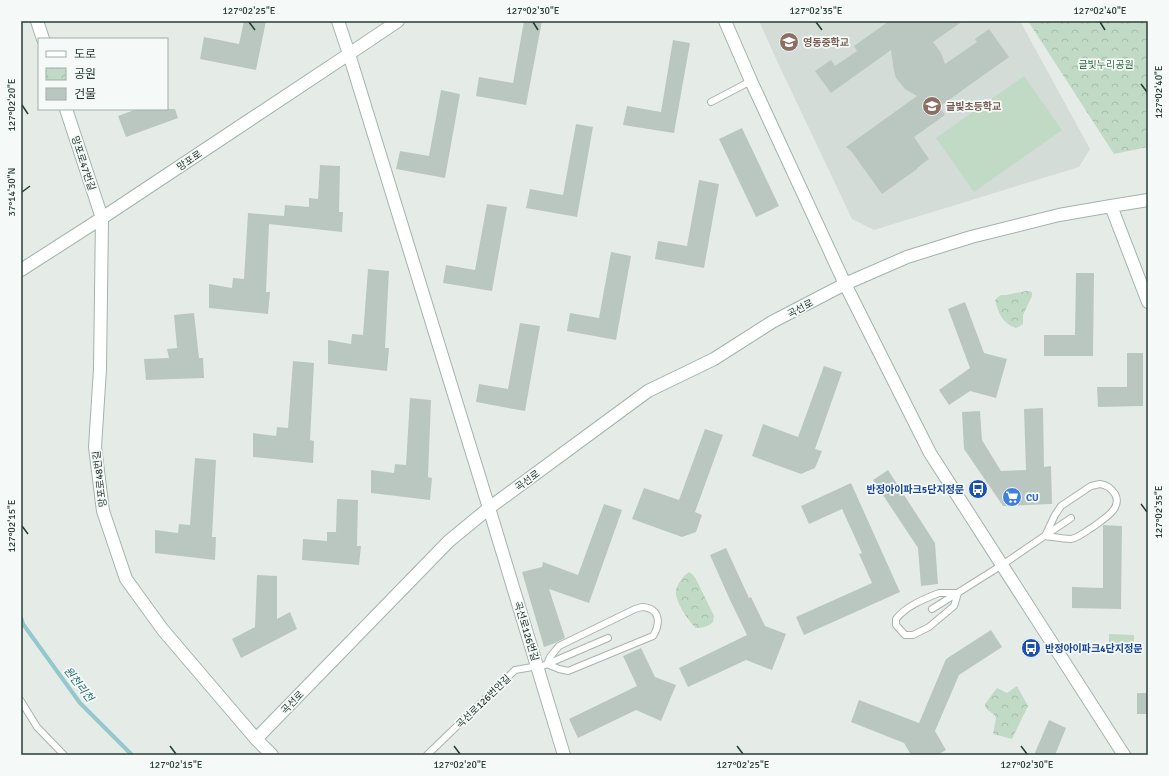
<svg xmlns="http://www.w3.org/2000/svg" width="1169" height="776" viewBox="0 0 1169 776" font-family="Signika,'Noto Sans KR',sans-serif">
<defs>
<pattern id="park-crowns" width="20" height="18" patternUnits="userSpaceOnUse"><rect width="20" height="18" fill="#c1dac5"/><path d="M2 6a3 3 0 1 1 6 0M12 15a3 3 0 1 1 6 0" fill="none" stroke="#a6bcaa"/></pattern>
</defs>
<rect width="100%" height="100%" fill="#e5ece8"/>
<path fill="#d3dcd7" d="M 759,21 L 1020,21 L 1090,149 L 1079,167 L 874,230 L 852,219 L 778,63 Z"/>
<path fill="url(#park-crowns)" d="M 1028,21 L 1148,21 L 1148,147 L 1114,154 Z
M 1026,291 L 1029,291 L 1032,292 L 1032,296 L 1023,315 L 1023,324 L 1020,326 L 1016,328 C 1002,323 999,314 995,300 L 998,297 L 1001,295 L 1006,295 Z
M 689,572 L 692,574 L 696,579 L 714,616 L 713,622 C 709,626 702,628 696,628 C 688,621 674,600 676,590 C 678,583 683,576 689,572 Z
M 1017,686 L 1028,706 L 1012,739 L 993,734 L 996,718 C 994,712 987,712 985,706 L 985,704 L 997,688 L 1007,693 Z"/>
<path fill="#c1dac5" d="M 1024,76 L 1062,130 L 974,192 L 936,138 Z
M 1109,634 L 1134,635 L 1134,650 L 1109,650 Z"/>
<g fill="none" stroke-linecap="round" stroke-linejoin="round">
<path stroke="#94c8ca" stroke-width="4" d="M 21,618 L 23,624 L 80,703 L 132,755"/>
</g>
<path fill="#bac7c1" d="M 244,21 L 266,21 L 256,70 L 200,59 L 204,37 L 239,44 Z
M 524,21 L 542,21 L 526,105 L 476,96 L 479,77 L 513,83 Z
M 889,21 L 963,21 L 933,42 L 941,53 L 945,64 L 977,42 L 975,39 L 989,29 L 1009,57 L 939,107 L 945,115 L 914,137 L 929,159 L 917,168 L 917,169 L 882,194 L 851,151 L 846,147 L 917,96 L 905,89 L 896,78 L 894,71 L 891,50 L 831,93 L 815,71 L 831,60 L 835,66 L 857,51 L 854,46 Z
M 673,40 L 690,43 L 674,133 L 623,125 L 627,106 L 661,112 Z
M 441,90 L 460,94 L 445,178 L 396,169 L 400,151 L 429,156 Z
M 137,109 L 175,109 L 178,118 L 126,137 L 118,116 Z
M 576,124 L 593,127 L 577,217 L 526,208 L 530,189 L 563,195 Z
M 742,128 L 779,206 L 756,217 L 719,139 Z
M 320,165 L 340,166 L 339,212 L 343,212 L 342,232 L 269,224 L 266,292 L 270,292 L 268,314 L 209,308 L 209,284 L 232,288 L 233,278 L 244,279 L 248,213 L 284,216 L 285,205 L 309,207 L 309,198 L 318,199 Z
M 699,180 L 719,184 L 704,268 L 655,259 L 658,241 L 687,246 Z
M 487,204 L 507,207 L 492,291 L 443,283 L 446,265 L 475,270 Z
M 611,252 L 631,256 L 616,340 L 567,331 L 570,313 L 599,318 Z
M 368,269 L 389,271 L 385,348 L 389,348 L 387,371 L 328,364 L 328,340 L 351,344 L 352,334 L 363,335 Z
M 1076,273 L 1094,273 L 1093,356 L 1044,356 L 1044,335 L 1075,335 Z
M 965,302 L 984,353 L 1007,359 L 996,398 L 970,391 L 949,405 L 939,390 L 970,368 L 948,309 Z
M 194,313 L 199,358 L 203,358 L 204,378 L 146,380 L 144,359 L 169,358 L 167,349 L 177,348 L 174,315 Z
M 520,323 L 540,326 L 525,411 L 476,402 L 479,384 L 508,389 Z
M 1127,353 L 1143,353 L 1143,406 L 1098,407 L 1097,387 L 1127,387 Z
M 293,361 L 314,363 L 310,440 L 314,441 L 313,463 L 253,457 L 253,433 L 276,436 L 277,427 L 288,428 Z
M 824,366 L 842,372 L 815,449 L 822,451 L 815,468 L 801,474 L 752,456 L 763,424 L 798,437 Z
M 410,398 L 431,400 L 428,477 L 432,478 L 430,500 L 371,493 L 371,470 L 394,473 L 395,464 L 406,465 Z
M 1043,408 L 1044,467 L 1051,466 L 1052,504 L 1003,506 L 964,449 L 962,412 L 980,411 L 982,440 L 1001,471 L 1026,470 L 1024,409 Z
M 705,429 L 723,435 L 695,512 L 702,515 L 696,532 L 682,537 L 632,519 L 644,488 L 679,500 Z
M 195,458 L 216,460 L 212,537 L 216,537 L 215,560 L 155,553 L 155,530 L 178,533 L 179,524 L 190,525 Z
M 888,470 L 935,543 L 938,584 L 921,586 L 918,548 L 873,480 Z
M 851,483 L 900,592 L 804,635 L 796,617 L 872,583 L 859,554 L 862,553 L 842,509 L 809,524 L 801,506 Z
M 337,499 L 358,500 L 357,546 L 361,546 L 359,565 L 302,560 L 303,539 L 327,541 L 327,532 L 336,532 Z
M 604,504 L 622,510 L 589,603 L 549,589 L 565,638 L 555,643 L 544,647 L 522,572 L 542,567 L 543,562 L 578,575 Z
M 1103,525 L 1122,526 L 1121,609 L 1072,608 L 1072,587 L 1103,588 Z
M 726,548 L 749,598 L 751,597 L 765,626 L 786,634 L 772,670 L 746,660 L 688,687 L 679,668 L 747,635 L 730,600 L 710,555 Z
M 257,575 L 277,576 L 277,619 L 290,612 L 297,629 L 241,658 L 232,639 L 255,627 Z
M 991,630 L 1002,647 L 959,675 L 935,731 L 946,750 L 937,755 L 911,755 L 904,743 L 851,722 L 859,700 L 919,723 L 946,659 Z
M 641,648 L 655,677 L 676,685 L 661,721 L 636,710 L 578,738 L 569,719 L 637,686 L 623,656 Z
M 1137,693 L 1148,693 L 1148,714 L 1137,714 Z
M 1049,720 L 1066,728 L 1055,755 L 1034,755 Z"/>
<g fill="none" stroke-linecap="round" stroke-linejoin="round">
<g stroke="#a8b4ae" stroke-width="8">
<path id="lane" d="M 711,102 L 751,81
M 1100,484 C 1107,485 1111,488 1115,494 C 1123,509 1103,519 1093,527 C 1086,531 1078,538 1071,539 C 1063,539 1053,537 1045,536 L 1055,515 L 1061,506 L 1091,486 Z
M 939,593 L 958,593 L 954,606 L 929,627 L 913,635 L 905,635 L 896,625 L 896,619 C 906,606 924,599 939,593 Z
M 642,607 C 660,608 661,623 653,636 L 568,671 L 559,669 L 547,664 L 550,657 L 559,646 L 635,609 Z
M 932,609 L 1002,565 L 1071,518
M 538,668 L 608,638
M 21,701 L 37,727 L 64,755
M 427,755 L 515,670 L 538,666"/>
</g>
<g stroke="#a8b4ae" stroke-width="14">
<path id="street" d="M 338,21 L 349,54 L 398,21
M 489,508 L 564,755
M 256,739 L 272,755"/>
</g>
<g stroke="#a1b4ab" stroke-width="14">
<path id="secondary" d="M 37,21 L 43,39
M 725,21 L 751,81 L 845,284 L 930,453 L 1124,755
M 66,109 L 102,218 L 100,369 L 95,447 L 103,511 L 126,579 L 163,630 L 256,739 L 449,541 L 489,508 L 648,391 L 714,359 L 772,322 L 845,284 L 907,257 L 971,237 L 1059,215 L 1111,206
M 1148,200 L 1111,206 L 1148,302
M 21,270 L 102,218 L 349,54 L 489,508"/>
</g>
<use href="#lane" stroke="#fff" stroke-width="6"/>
<use href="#street" stroke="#fff" stroke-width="12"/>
<use href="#secondary" stroke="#fff" stroke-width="12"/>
</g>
<path fill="none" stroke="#263c34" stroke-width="1.5" d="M 249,22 L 255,30M 533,22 L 538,30M 816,22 L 822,30M 1100,22 L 1105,30M 1141,84 L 1147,92M 22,105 L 28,114M 22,192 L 30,186M 1141,504 L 1147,512M 22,526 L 28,534M 170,746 L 176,754M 454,746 L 460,754M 737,746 L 743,754M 1021,746 L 1027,754"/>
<defs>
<g id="school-disc" transform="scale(1)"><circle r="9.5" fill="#8d6e63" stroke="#f5f9f7"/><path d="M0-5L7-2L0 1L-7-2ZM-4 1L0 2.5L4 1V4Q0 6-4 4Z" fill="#fff"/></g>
<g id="bus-disc" transform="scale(1)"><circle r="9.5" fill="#1a4fb4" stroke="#f5f9f7"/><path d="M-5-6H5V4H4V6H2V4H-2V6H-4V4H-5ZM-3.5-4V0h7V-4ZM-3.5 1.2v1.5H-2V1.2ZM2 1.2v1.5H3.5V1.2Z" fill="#fff"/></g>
<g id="supermarket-disc" transform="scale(1)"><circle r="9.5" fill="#3f7fe0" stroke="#f5f9f7"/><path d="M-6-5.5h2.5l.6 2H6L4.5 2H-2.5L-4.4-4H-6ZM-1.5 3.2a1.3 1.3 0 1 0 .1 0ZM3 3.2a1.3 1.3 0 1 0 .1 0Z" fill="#fff"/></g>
</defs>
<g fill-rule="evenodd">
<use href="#school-disc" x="789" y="42"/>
<use href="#school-disc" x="932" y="106"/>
<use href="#bus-disc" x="978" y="489"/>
<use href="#supermarket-disc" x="1012" y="497"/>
<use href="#bus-disc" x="1031" y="648"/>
</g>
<g text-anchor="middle" stroke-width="3.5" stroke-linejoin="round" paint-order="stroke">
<g font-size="10" font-weight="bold" fill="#785e54" stroke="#f5f9f7" text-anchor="start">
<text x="803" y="46">영동중학교</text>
<text x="946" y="110">글빛초등학교</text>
</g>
<g font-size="10" fill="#356e45" stroke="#f5f9f7">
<text x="1106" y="68">글빛누리공원</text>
</g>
<g font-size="10" fill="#263c34" stroke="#f5f9f7">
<text transform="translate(189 160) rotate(-34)" y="4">망포로</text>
<text transform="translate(84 163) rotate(72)" y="4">망포로47번길</text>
<text transform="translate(800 308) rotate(-28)" y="4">곡선로</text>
<text transform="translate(99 479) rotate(-97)" y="4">망포로48번길</text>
<text transform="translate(527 480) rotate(-36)" y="4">곡선로</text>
<text transform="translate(527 631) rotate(73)" y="4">곡선로126번길</text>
<text transform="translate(483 701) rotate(-44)" y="4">곡선로126번안길</text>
<text transform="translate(292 702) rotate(-46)" y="4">곡선로</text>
</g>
<g font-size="10" font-weight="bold" fill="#164399" stroke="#f5f9f7" text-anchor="end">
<text x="964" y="493">반정아이파크5단지정문</text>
<text x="1045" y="652" text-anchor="start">반정아이파크4단지정문</text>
</g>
<g font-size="10" font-weight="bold" fill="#366cbe" stroke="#f5f9f7" text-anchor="start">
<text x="1026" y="501">CU</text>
</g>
<g font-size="11" font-style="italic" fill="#276c71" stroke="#f5f9f7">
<text transform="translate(79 684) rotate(52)" y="4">원천리천</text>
</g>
</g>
<rect width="1169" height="776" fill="none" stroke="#f5f9f7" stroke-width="44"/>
<rect x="38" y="38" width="130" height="72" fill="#f5f9f7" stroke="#a2ada9"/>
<rect x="46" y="51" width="20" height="6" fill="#ffffff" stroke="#a2ada9"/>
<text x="74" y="58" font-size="12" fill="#263c34">도로</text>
<rect x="46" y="68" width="20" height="12" fill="url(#park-crowns)" stroke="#a2ada9"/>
<text x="74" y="78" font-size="12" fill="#263c34">공원</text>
<rect x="46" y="88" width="20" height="12" fill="#bac7c1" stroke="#a2ada9"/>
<text x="74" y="98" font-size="12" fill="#263c34">건물</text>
<rect x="22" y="22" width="1125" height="732" fill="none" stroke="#263c34" stroke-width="1.5"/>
<g font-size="10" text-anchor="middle" fill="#263c34">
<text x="249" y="14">127°02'25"E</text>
<text x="533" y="14">127°02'30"E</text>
<text x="816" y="14">127°02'35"E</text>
<text x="1100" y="14">127°02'40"E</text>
<text transform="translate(1158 92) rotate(-90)" y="4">127°02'40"E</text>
<text transform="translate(11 105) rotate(-90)" y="4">127°02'20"E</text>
<text transform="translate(11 192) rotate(-90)" y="4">37°14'30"N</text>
<text transform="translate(1158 512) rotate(-90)" y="4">127°02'35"E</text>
<text transform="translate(11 526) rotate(-90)" y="4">127°02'15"E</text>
<text x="176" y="768">127°02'15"E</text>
<text x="460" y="768">127°02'20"E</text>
<text x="743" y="768">127°02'25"E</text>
<text x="1027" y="768">127°02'30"E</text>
</g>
</svg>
